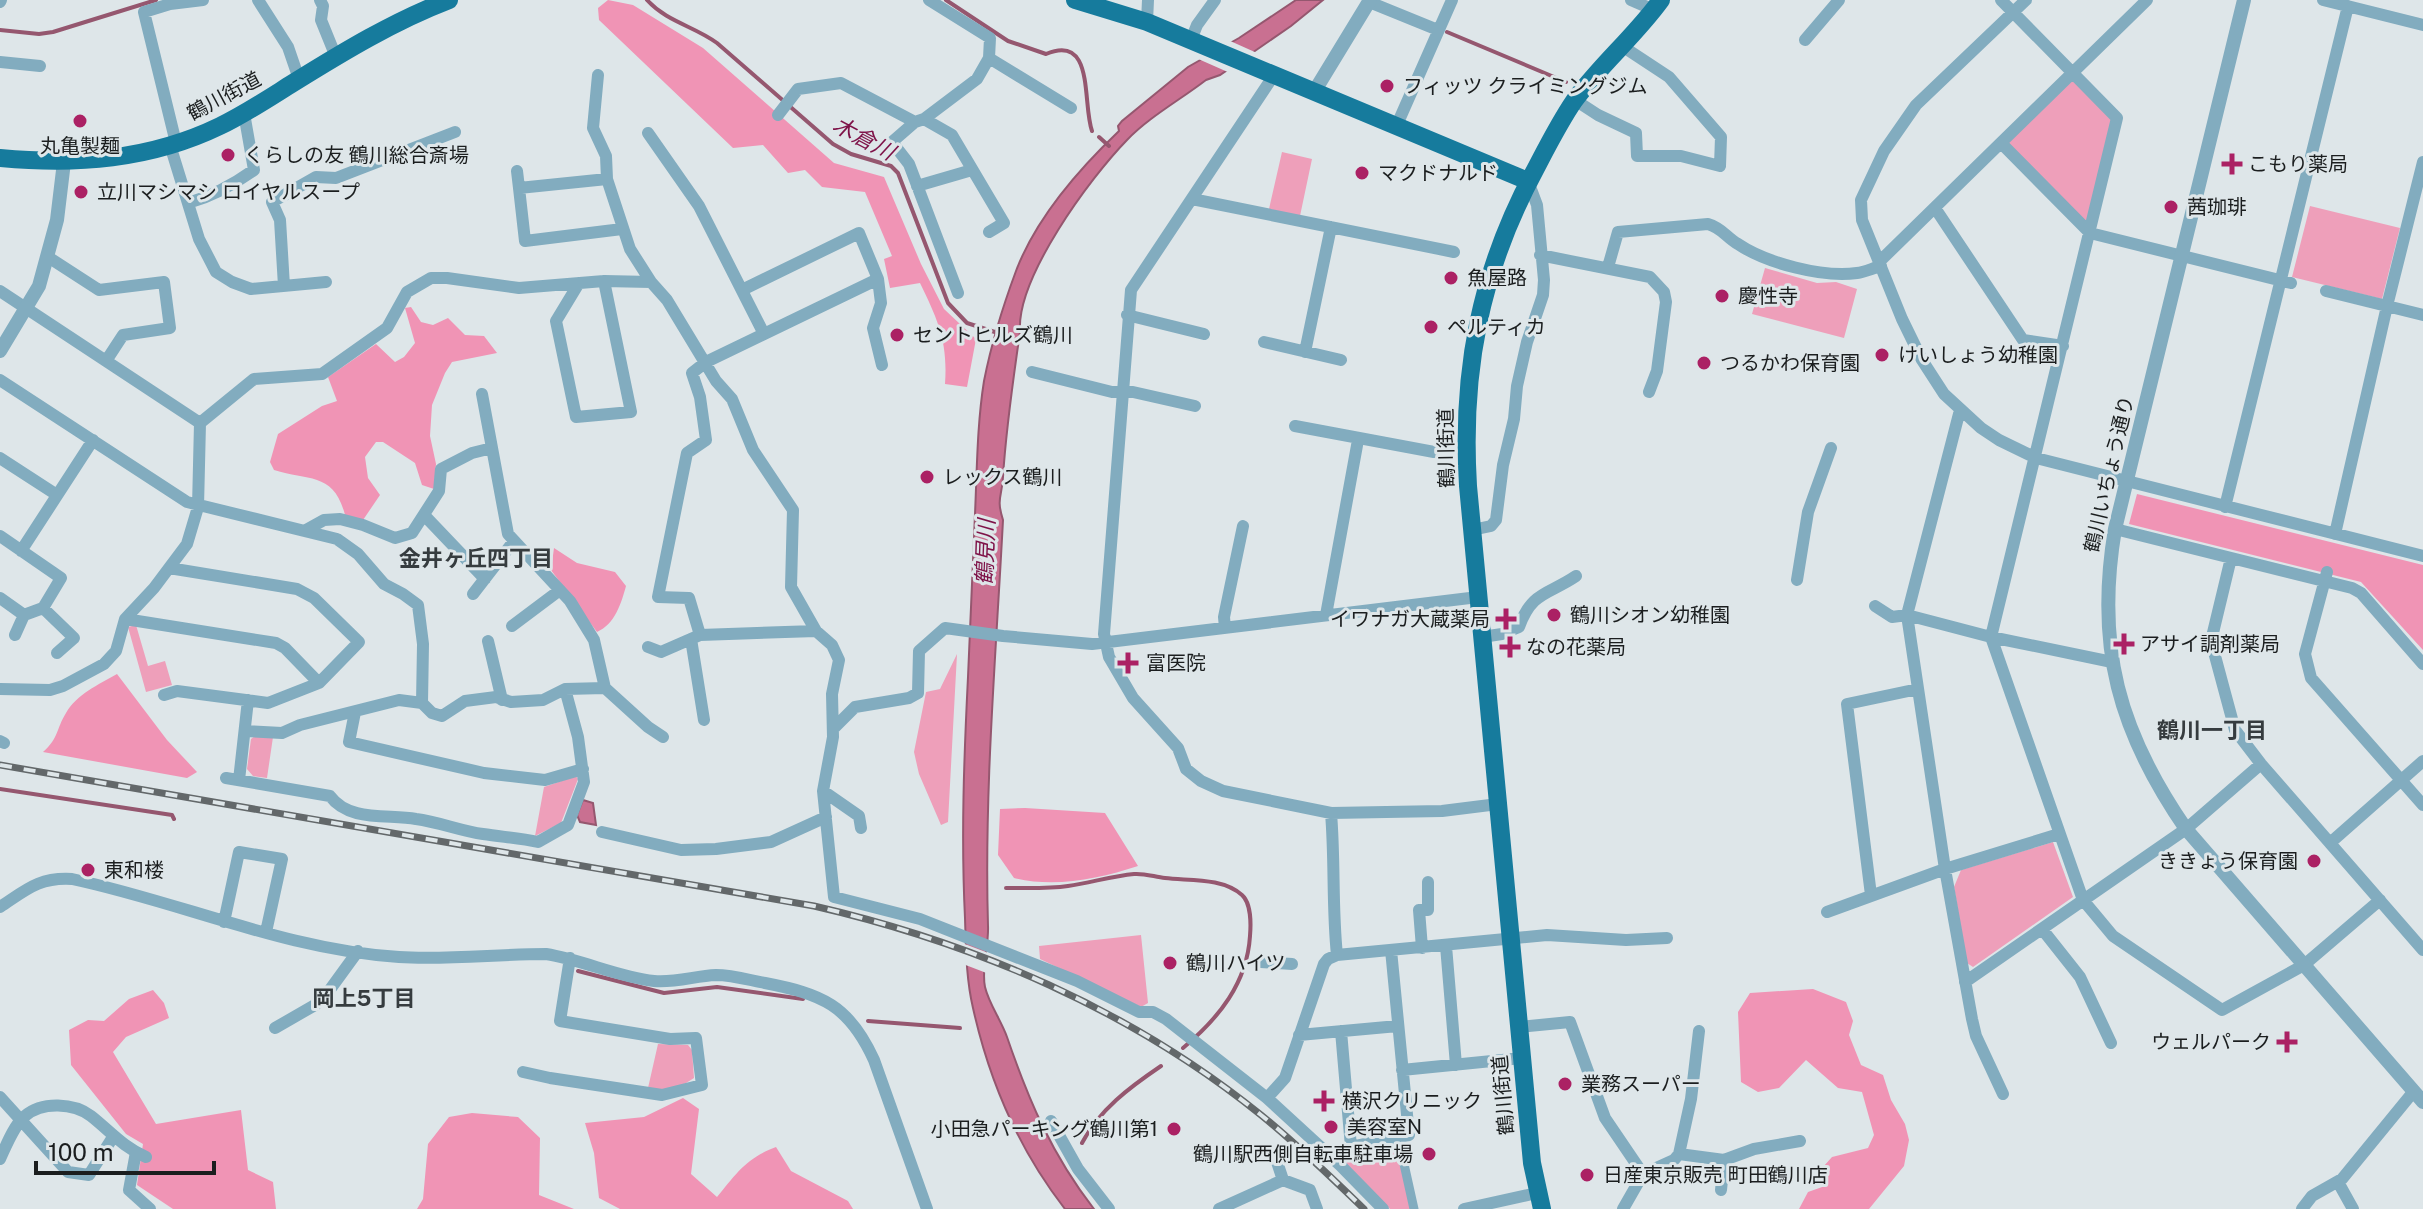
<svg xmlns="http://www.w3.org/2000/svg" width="2423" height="1209" viewBox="0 0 2423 1209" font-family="'Public Sans','Noto Sans JP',sans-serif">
<rect width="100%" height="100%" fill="#dee6e9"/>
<path fill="#ee9fba" d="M 2074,72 L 2117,118 L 2090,233 L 2001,143 Z
M 1282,152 L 1312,159 L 1300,216 L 1269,209 Z
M 2310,206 L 2400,228 L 2382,299 L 2292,277 Z
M 1765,268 L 1817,283 L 1836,282 L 1857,289 L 1844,338 L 1752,314 Z
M 136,625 L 148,666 L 165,661 L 172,685 L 146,692 L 128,627 Z
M 957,654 L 948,822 L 941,825 L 919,774 L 914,752 L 926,692 L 940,689 Z
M 255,736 L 273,737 L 267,778 L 253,776 L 247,769 L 251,739 Z
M 576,776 L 578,779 L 561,823 L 535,836 L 544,787 Z
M 2053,842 L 2073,897 L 1973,967 L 1967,963 L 1954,887 L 1961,870 Z
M 1141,935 L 1148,1003 L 1141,1007 L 1040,959 L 1039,946 Z
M 658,1044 L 688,1045 L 692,1050 L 694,1078 C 680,1088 664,1092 648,1088 Z
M 1396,1143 L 1411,1209 L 1390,1209 L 1344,1161 L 1346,1153 Z"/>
<path fill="#f094b5" d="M 608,0 L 633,5 L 703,48 L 834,163 L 884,177 L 921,264 L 944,309 L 976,339 L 967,387 L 945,384 C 948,342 938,320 920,283 L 890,288 L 884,259 L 892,256 L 865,192 L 822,187 L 805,170 L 788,173 L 763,145 L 733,148 L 599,20 L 598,8 Z
M 411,307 L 421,322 L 433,325 L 448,318 L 465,335 L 484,336 L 497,353 L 452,362 L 445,373 L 432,405 L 430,436 L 436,464 L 434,489 L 422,485 L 415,463 L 383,442 L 376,442 L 365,457 L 368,478 L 380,495 L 363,520 L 345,515 C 334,472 309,481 274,470 L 270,462 L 278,434 L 322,406 L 337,401 L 328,377 L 376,344 L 395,362 L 404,357 L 415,343 L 405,308 Z
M 2137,494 L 2423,565 L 2423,650 L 2361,582 L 2129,524 Z
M 554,548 L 577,563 L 615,572 L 626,586 C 621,604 615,624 597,632 L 551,570 Z
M 117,674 L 167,740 L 197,772 L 187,778 L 43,752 C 59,738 56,729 66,713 C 77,694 98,685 117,674 Z
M 1025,808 L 1105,813 L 1138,866 C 1098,879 1055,888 1014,878 L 998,855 L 1000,809 Z
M 1813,989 L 1846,1002 L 1853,1021 L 1849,1035 L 1861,1065 L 1883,1075 L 1891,1100 L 1905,1124 L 1909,1140 L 1904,1166 L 1869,1209 L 1799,1209 L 1808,1192 L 1825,1186 L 1823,1167 L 1832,1157 L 1868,1148 L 1874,1135 L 1862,1092 L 1838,1088 L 1806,1060 L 1779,1088 L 1758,1092 L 1741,1082 L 1738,1012 L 1750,993 Z
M 153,990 L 164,1003 L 169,1018 L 126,1037 L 113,1052 L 156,1124 L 241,1110 L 248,1170 L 273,1182 L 276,1209 L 173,1209 L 137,1185 L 143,1144 L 126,1134 L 71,1065 L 69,1030 L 88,1020 L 104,1021 L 129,999 Z
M 683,1098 L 699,1109 L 691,1174 L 717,1197 C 736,1174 746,1158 776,1147 L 791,1171 L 848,1201 L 853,1209 L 620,1209 L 599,1198 L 594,1153 L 585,1123 L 644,1117 Z
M 472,1113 L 518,1117 L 540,1138 L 539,1195 L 574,1209 L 417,1209 L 423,1199 L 428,1144 L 449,1117 Z"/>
<path fill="#c97091" stroke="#95576f" stroke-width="2" d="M 1296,0 L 1323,0 L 1291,26 L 1220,75 L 1206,80 C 1180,100 1149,117 1127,140 C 1090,178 1016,278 1020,332 C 1013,380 1006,428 1003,477 C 1002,497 996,498 1003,520 C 996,655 984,791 988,926 C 989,945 981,969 985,987 C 989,1004 1001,1020 1007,1037 C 1029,1101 1052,1155 1094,1209 L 1065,1209 C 1019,1150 989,1080 973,1008 C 966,978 966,948 965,918 C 961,837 964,757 968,677 C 970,622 973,568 975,514 C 977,470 977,425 984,381 C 991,345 1003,306 1016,271 C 1036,218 1078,170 1119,131 L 1118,126 L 1122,121 L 1188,67 L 1239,38 Z
M 583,800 L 593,803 L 596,825 L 580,822 L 577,815 Z"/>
<path fill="#dee6e9" d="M 1228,40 L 1257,53 L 1230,73 L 1196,58 Z
M 962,943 L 991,954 L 989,974 L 963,964 Z"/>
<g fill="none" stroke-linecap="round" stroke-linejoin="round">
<path stroke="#95576f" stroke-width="4" d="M 647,0 C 667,22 694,26 717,43 L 833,144 L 851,154 L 891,166 L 898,173 L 948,303 L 967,323 L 1001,334
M 946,0 L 1008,41 L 1046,54 C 1095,33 1082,103 1092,131
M 0,30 L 39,34 L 53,32 L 156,0
M 1447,32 L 1566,82
M 1099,137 L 1109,146
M 0,789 L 172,815 L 174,819
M 1006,888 C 1026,888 1048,889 1068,886 C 1090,883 1112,876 1134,874 C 1144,873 1155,877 1165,878 C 1188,881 1222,877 1242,895 C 1251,903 1251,924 1250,936 C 1247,983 1219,1018 1183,1048
M 578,971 L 664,993 L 717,987 L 803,999
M 868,1021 L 960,1028
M 1082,1143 C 1099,1110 1130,1087 1161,1066"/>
<path stroke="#82acbf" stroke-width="9" d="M 1398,1137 L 1414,1209"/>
<path stroke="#82acbf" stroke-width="12" d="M 258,0 L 288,47 L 299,79
M 320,0 L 323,6 L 321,20 L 336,57
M 1631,0 L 1654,10
M 2001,0 L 2117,118 L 1991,637 L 2083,900 L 2113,936 L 2222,1010 L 2304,965 L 2380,900
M 2026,0 L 1916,105 L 1884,151 L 1861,200 L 1862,220 L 1902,319 L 1922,360 L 1944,394 L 1981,428 L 1999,440 L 2036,458 L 2423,556
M 2323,0 L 2423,25
M 0,2 L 1,0
M 1369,2 L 1438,30
M 1147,22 L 1148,0
M 1191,40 L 1197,25 L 1215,0
M 1805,40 L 1839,0
M 989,58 L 1071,108
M 0,62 L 40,66
M 598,75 L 593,128 L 606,156 L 607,179 L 630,249 L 651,282 L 667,300 L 716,381 L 732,399 L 753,450 L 793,510 L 791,587 L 816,631 L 832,645 L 839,660 L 832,694 L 833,737 L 823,791 L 834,897 L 920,919 L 1077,981 L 1139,1012 L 1153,1012 L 1166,1019 L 1267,1098 L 1340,1165 L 1383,1209
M 1274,75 L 1131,290 L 1104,634 L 1109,657 L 1133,698 L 1178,748 L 1186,769 L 1201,781 L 1223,791 L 1331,813 L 1442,811 L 1498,804
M 1575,100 L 1598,115 L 1636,133 L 1637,156 L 1681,156 L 1720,166 L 1721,137 L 1669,77 L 1622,46
M 778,115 L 798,89 L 841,83 L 915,122 L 924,119 L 952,135 L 1004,223 L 989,232
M 924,119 L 977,79 L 989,58 L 990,38 L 929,0
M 915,122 L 892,142 L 909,164 L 958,293
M 1396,127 L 1452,0
M 648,133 L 699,206 L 764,334
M 176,143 L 144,12 L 170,4 L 203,0
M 2001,143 L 2090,233 L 2291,283
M 170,145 L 199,239 L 216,272 L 232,282 L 251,289 L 326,282
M 517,171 L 519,188
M 607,179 L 519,188 L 525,241 L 622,229
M 917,186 L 972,170
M 1192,199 L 1454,252
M 188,203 C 213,196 233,185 254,170 L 244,113
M 1935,208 L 2023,340 L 2063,346
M 1540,255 L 1650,277 L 1664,292 L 1666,302 L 1657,371 L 1649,392
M 48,257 L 99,290 L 164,282 L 170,328 L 123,335 L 106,361
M 1879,262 L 2147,0
M 1608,267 L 1618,232 L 1708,224 C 1722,228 1726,237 1738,244 C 1766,263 1823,278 1857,273 C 1865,272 1873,268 1881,266
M 579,283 L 556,321 L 576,417 L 631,412 L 604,281
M 284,286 L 280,220 L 272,202 L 316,177 L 336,178 L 455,132
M 742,290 L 859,233 L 878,279 L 881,303 L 873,328 L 882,365
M 0,291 L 200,423 L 198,507 L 187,544 L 154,588 L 125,619 L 116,651 L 104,664 L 63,686 L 50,690 L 0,689
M 2326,291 L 2423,315
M 1127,315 L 1204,334
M 1264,342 L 1341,360
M 1305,352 L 1331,227
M 1032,372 L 1112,392 L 1133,392 L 1195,406
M 0,380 L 187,502 L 337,539 L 358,554 L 384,584 L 403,594 L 418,605 L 423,644 L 422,703 L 432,713 L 442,716 L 465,701 L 496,697 L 511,702 L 543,700 L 565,689 L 605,688
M 482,394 L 508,534 L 570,601 L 594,640 L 605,688 L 648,727 L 663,737
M 1960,410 L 1907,615 L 1945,869 L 1972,1019 L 1976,1036 L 2003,1094
M 200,423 L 254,379 L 322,374 L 387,328 L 407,292 L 431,278 L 447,278 L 519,288 L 604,281 L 651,282
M 1295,426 L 1434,452
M 0,458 L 57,495
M 2225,507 L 2348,6
M 424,515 L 485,579
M 2115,529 L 2352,588 L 2361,593 L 2423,664
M 306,530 L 324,520 L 340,519 L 363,525 L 395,538 L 412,533 L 439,491 L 441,469 L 472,453 L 492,448
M 1472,530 L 1491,526 L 1496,520 L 1503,465 L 1514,419 L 1517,386 L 1527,342 L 1543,295 L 1544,280 L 1537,205 L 1528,181
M 2335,534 L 2387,306 L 2423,162
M 0,536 L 61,578 L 43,608
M 21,551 L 93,440
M 2231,558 L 2211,641 L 2235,730 L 2261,764 L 2423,950
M 2327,572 L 2305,654 L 2311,678 L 2423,805
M 1797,580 L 1808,512 L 1831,448
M 473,594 L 514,541
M 0,598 L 24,615 L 43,608 L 74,638 L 57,653
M 1875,606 L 1892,617 L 1907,615 L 1991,637 L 2112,662
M 1326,615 L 1358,440
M 125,619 L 276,643 L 285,648 L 319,683
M 512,626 L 560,590
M 1225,628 L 1224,617 L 1243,526
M 15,635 L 24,615
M 700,635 L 689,598 L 658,597 L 687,453 L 706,440 L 700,397 L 692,373 L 706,362 L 878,279
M 1482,637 L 1502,634 L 1519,627 C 1532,591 1548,595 1576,576
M 691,639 L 704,720
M 488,641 L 502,700
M 648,647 L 661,652 L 700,635 L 816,631
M 164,695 L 177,691 L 268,703 L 319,683 L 359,642 L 314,598 L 297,589 L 169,568
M 355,712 L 349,742 L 484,773 L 545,780 L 583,769
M 833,729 L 855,707 L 909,698 L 918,693 L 919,651 L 945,628 L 1003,636 L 1092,644 L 1478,597
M 245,731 L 282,733 L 300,725 L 399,700 L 422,703
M 0,741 L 4,743
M 226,778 L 330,796 C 349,822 388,814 416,819 C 439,822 461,831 483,834 C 502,837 520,838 538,842 L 568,825 L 584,782 L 578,737 L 565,689
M 239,780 L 248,700
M 823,791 L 859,816 L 861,828
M 1331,813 C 1335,861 1332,908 1337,955
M 602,832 L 681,850 L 716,849 L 771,842 L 826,817
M 2330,843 L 2423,761
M 1871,895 L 1847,704 L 1918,689
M 0,907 C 26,890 39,877 72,879 C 181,902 286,950 399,957 C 448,960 497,954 546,954 C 583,960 618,977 654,981 C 675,983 695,976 716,975 C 732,975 749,980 765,983 C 822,994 849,1005 874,1060 L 927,1209
M 1827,912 L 1945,869 L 2059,834
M 224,922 L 239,852 L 282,859 L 266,932
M 2042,929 L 2080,977 L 2111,1043
M 1446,946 L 1456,1065
M 1422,948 L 1419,910 L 1428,910 L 1428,882
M 1261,962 L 1292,964
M 1965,982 L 2186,829 L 2261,764
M 1519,1027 L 1570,1022 L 1605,1118 L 1643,1174
M 275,1028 L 315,1005 L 326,995 L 358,951
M 1341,1031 L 1351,1147
M 1299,1035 L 1398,1026
M 1402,1070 L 1522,1058
M 523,1072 L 550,1078 L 662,1095 L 702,1085 L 696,1038 L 670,1039 L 560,1021 L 570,958
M 0,1097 L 68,1172 L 89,1175 L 113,1137
M 1267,1098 L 1285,1078 L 1324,964 L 1328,959 L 1337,955 L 1547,935 L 1626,940 L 1667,938
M 1051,1121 L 1078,1169 L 1109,1209
M 136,1152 L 129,1190 L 150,1209
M 1274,1153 L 1283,1180
M 1679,1154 L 1724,1160 L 1721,1190
M 1330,1156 L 1351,1147 L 1409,1135 L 1391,950
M 0,1159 C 6,1146 14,1125 25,1116 C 42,1101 74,1103 91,1116 C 110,1131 123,1147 146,1157
M 1724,1160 L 1754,1149 L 1800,1141
M 2338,1182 L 2353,1209
M 1219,1209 L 1283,1180 L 1310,1190 L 1317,1209
M 1464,1209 L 1537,1193
M 1623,1209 L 1643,1174 L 1674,1160 L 1679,1154 L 1691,1099 L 1699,1031
M 2302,1209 L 2312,1196 L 2342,1179 L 2414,1091"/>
<path stroke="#82acbf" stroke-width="14" d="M 2244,0 L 2115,529 C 2095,647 2119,732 2186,829 L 2423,1102
M 1314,92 L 1370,0
M 0,351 L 39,286 L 57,220 L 64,162"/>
<path stroke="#167b9d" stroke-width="18" d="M 1075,0 L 1147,22 L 1528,181
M 0,158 C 76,165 150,160 220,126 C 245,114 269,98 293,83 C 343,52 394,21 449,0
M 1542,1209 L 1532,1163 L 1468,486 C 1461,371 1480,272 1535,170 C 1547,147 1559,123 1574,101 C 1600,65 1635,36 1661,0"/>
<g stroke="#63686a" stroke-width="7">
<path id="rail" d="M 0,765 L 814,906 C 975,943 1131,1010 1261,1115 C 1297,1144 1331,1177 1364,1209"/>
</g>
<use href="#rail" stroke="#dee6e9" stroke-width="4" stroke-dasharray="12" stroke-linecap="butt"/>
</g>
<g fill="#ab2164" stroke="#dee6e9" stroke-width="3">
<circle cx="1387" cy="86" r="8"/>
<circle cx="80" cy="121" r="8"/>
<circle cx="228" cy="155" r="8"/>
<path d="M2228 152h8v8h8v8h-8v8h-8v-8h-8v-8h8z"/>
<circle cx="1362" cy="173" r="8"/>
<circle cx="81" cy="192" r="8"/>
<circle cx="2171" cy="207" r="8"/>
<circle cx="1451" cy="278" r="8"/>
<circle cx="1722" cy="296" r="8"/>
<circle cx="1431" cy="327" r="8"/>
<circle cx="897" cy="335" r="8"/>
<circle cx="1882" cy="355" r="8"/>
<circle cx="1704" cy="363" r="8"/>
<circle cx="927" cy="477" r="8"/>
<circle cx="1554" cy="615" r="8"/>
<path d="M1502 607h8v8h8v8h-8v8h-8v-8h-8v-8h8z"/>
<path d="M2120 632h8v8h8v8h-8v8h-8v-8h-8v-8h8z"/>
<path d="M1506 635h8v8h8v8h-8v8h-8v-8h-8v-8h8z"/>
<path d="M1124 651h8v8h8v8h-8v8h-8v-8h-8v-8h8z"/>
<circle cx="2314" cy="861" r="8"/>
<circle cx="88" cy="870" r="8"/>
<circle cx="1170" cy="963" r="8"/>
<path d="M2283 1030h8v8h8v8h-8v8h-8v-8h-8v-8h8z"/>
<circle cx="1565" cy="1084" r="8"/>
<path d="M1320 1089h8v8h8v8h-8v8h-8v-8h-8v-8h8z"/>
<circle cx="1331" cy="1127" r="8"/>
<circle cx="1174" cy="1129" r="8"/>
<circle cx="1429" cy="1154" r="8"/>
<circle cx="1587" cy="1175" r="8"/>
</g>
<g text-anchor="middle" stroke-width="6" stroke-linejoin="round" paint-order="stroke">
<g font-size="20" fill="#1b1e1f" stroke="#dee6e9" text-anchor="start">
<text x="1403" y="93">フィッツ クライミングジム</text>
<text x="80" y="153" text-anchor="middle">丸亀製麺</text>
<text x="244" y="162">くらしの友 鶴川総合斎場</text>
<text x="2248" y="171">こもり薬局</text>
<text x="1378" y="180">マクドナルド</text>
<text x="97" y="199">立川マシマシ ロイヤルスープ</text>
<text x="2187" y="214">茜珈琲</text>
<text x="1467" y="285">魚屋路</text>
<text x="1738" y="303">慶性寺</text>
<text x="1447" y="334">ペルティカ</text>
<text x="913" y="342">セントヒルズ鶴川</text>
<text x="1898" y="362">けいしょう幼稚園</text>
<text x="1720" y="370">つるかわ保育園</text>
<text x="943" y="484">レックス鶴川</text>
<text x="1570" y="622">鶴川シオン幼稚園</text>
<text x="1490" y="626" text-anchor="end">イワナガ大蔵薬局</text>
<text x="2140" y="651">アサイ調剤薬局</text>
<text x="1526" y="654">なの花薬局</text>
<text x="1146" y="670">富医院</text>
<text x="2298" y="868" text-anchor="end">ききょう保育園</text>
<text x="104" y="877">東和楼</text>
<text x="1186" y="970">鶴川ハイツ</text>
<text x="2271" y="1049" text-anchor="end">ウェルパーク</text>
<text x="1581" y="1091">業務スーパー</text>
<text x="1342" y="1108">横沢クリニック</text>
<text x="1347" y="1134">美容室N</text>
<text x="1158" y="1136" text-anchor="end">小田急パーキング鶴川第1</text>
<text x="1413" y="1161" text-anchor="end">鶴川駅西側自転車駐車場</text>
<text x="1603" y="1182">日産東京販売 町田鶴川店</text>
</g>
<g font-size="20" fill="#1b1e1f" stroke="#dee6e9">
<text transform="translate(224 96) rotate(-28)" y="7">鶴川街道</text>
<text transform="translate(1446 448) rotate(-91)" y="7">鶴川街道</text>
<text transform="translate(2109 474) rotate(-77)" y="7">鶴川いちょう通り</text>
<text transform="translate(1503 1095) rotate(-95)" y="7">鶴川街道</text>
</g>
<g font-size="22" font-style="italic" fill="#7e1248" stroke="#dee6e9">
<text transform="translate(864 138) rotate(28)" y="8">木倉川</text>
<text transform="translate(985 552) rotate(-88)" y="8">鶴見川</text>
</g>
<g font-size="22" font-weight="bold" fill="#363c3f" stroke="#dee6e9">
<text x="476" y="566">金井ヶ丘四丁目</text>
<text x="2212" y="738">鶴川一丁目</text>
<text x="364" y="1006">岡上5丁目</text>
</g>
</g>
<path d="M36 1161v12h178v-12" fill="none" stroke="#1b1e1f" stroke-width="4"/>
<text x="48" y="1161" font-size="24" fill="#1b1e1f" stroke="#dee6e9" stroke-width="6" paint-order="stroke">100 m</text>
</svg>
